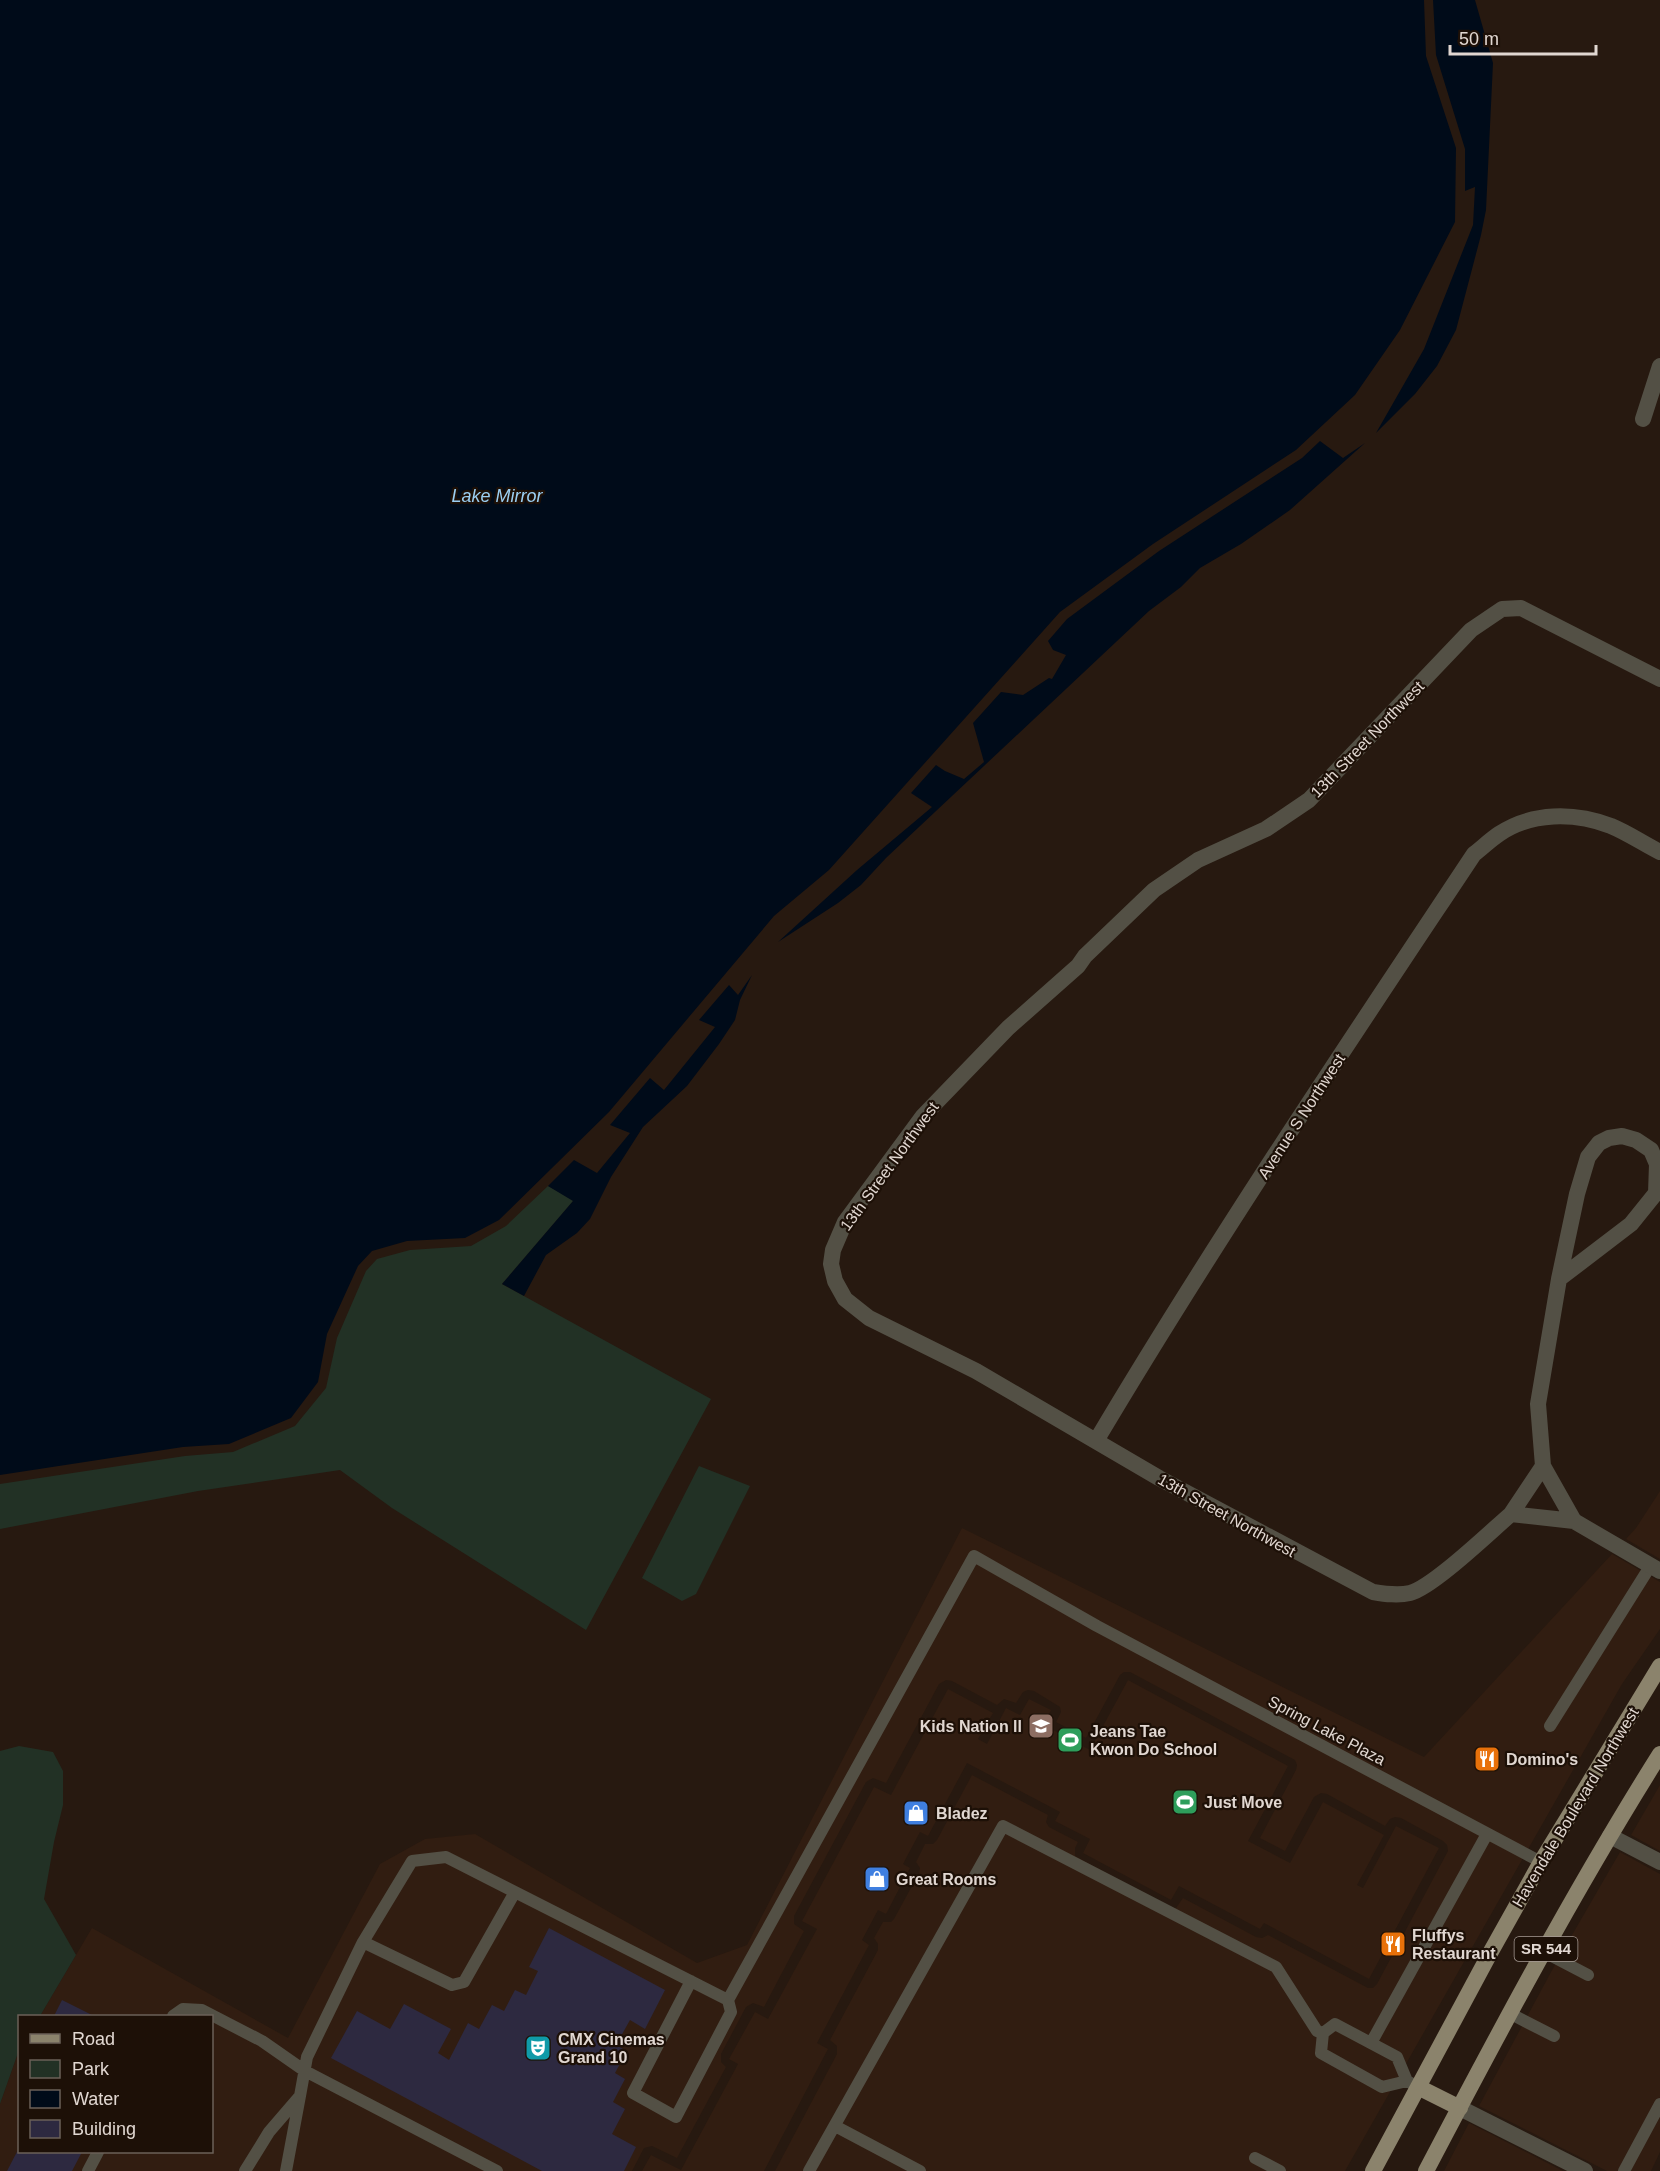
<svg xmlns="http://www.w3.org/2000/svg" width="1660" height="2171" viewBox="0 0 1660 2171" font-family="Arial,sans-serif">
<rect width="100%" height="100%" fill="#271910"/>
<path fill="#311d11" d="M 1660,1491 L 1660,1559 L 1626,1539 L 1636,1528 Z
M 962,1528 L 1424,1757 L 1612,1554 L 1660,1582 L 1660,1629 L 1622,1684 L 1345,2171 L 775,2171 L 837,2054 L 837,2046 L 830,2040 L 878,1950 L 878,1944 L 874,1938 L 883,1922 L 891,1922 L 894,1919 L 919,1873 L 920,1868 L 916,1862 L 925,1844 L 933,1844 L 937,1840 L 972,1775 L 1048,1815 L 1046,1822 L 1049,1827 L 1078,1842 L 1075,1848 L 1075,1856 L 1170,1908 L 1176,1908 L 1183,1898 L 1256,1937 L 1262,1938 L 1268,1935 L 1368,1988 L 1373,1988 L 1377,1984 L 1448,1851 L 1447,1845 L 1443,1841 L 1401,1818 L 1395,1817 L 1390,1819 L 1385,1826 L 1327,1794 L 1321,1793 L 1314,1797 L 1285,1851 L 1260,1838 L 1296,1770 L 1297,1765 L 1295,1760 L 1130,1672 L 1124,1672 L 1120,1675 L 1086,1738 L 1056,1722 L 1061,1712 L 1060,1707 L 1034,1691 L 1028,1690 L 1023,1692 L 1016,1703 L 1004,1699 L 997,1705 L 952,1681 L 946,1680 L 939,1684 L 886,1783 L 873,1778 L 866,1782 L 794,1916 L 794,1924 L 804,1931 L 764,2007 L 753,2003 L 746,2007 L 721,2054 L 721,2062 L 726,2067 L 677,2158 L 652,2146 L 644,2148 L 632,2171 L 0,2171 L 0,2104 L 19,2050 L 20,2152 L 212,2152 L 212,2016 L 40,2016 L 92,1928 L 288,2038 L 380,1864 L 425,1839 L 475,1834 L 697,1963 L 747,1945 Z
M 1128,1680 L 1288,1766 L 1248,1841 L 1290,1863 L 1323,1802 L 1384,1835 L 1357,1885 L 1363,1888 L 1396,1826 L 1439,1848 L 1369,1979 L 1264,1923 L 1260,1929 L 1179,1886 L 1171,1900 L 1083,1853 L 1090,1839 L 1055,1821 L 1060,1812 L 967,1763 L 928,1836 L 920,1832 L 903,1864 L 910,1868 L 886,1914 L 878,1910 L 862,1940 L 869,1945 L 817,2043 L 828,2049 L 764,2171 L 642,2171 L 651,2155 L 681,2170 L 738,2064 L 729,2059 L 755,2012 L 768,2019 L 817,1929 L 802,1921 L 874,1787 L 891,1795 L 948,1689 L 993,1713 L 978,1739 L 987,1744 L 1006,1708 L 1020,1715 L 1029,1699 L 1051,1710 L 1044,1725 L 1090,1750 Z
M 1660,1785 L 1660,1851 L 1631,1835 Z
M 1620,1852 L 1660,1874 L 1660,2152 L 1651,2171 L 1607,2171 L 1479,2106 L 1557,1961 Z
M 1469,2123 L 1522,2150 L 1563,2171 L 1444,2171 Z"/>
<path fill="#223125" d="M 548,1186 L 574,1200 L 502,1284 L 711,1399 L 586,1630 L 392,1508 L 340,1470 L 198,1491 L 0,1529 L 0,1484 L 185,1456 L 233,1452 L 295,1426 L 326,1388 L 337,1338 L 366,1271 L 377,1259 L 410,1250 L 471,1246 L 506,1226 Z
M 699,1466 L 750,1486 L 696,1594 L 682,1601 L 642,1578 Z
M 19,1746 L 53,1752 L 63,1771 L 63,1805 L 54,1842 L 44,1899 L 76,1955 L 40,2016 L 20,2016 L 19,2050 L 0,2104 L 0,1751 Z"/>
<path fill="#000b19" d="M 0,0 L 1424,0 L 1426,56 L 1456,148 L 1455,222 L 1400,330 L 1355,395 L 1296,450 L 1153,544 L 1060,612 L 829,870 L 774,916 L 609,1112 L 499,1220 L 465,1238 L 407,1241 L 372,1251 L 358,1266 L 327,1334 L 318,1382 L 291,1418 L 229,1444 L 183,1447 L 0,1475 Z
M 1433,0 L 1475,0 L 1493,63 L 1486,210 L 1481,235 L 1456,330 L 1437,366 L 1415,394 L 1376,433 L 1424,349 L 1473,225 L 1475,187 L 1465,191 L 1465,149 L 1436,55 Z
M 1320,441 L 1343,458 L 1365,443 L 1290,510 L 1241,544 L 1200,568 L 1181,587 L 1149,611 L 886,858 L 861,885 L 838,903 L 778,942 L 857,870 L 932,807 L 911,793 L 936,765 L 945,771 L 964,779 L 984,762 L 973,723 L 1001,692 L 1023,695 L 1049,678 L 1052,679 L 1066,655 L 1053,650 L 1048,641 L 1067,619 L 1159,551 L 1302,458 Z
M 752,975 L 740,1000 L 735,1020 L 719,1044 L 687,1086 L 643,1127 L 611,1177 L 590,1219 L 577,1233 L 546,1255 L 524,1296 L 502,1284 L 573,1201 L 548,1186 L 574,1160 L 597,1173 L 630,1133 L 610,1125 L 650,1078 L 664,1090 L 715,1027 L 699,1020 L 729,985 L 738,995 Z"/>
<path fill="#2d2940" d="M 549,1928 L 665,1990 L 645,2029 L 630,2020 L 616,2045 L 627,2051 L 615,2073 L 625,2079 L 613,2102 L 625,2109 L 612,2134 L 636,2147 L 624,2171 L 542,2171 L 331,2058 L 357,2011 L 390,2029 L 404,2004 L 451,2029 L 438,2053 L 449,2060 L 468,2023 L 479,2029 L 492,2005 L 504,2011 L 515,1990 L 526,1995 L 538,1971 L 529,1967 Z
M 62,2000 L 94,2016 L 54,2016 Z
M 20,2146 L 20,2152 L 82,2152 L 72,2171 L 7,2171 Z"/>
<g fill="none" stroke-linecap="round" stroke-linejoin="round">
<path stroke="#535045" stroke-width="12" d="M 1550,1726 L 1651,1565
M 363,1942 L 452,1985 L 464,1982 L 515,1892
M 1544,1952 L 1588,1975
M 691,1981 L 633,2093 L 676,2117 L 731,2012 L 728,2000
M 1511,2014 L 1554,2036
M 173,2016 L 183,2009 L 202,2010 L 262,2041 L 305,2071 L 497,2171
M 1371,2043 L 1487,1834
M 1407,2081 L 1382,2087 L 1321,2053 L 1323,2033 L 1335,2024 L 1397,2057 L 1407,2081 L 1418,2087
M 300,2096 L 307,2057 L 363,1942 L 412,1861 L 446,1857 L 728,2000 L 974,1556 L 1097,1626 L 1541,1862
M 835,2126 L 920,2171
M 1255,2158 L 1280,2171
M 88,2171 L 98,2152
M 245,2171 L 269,2132 L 300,2096 L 286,2171
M 809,2171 L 1003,1826 L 1276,1967 L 1317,2031 L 1323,2033
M 1624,2171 L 1660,2104"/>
<path stroke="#535045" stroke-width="16" d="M 1643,419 L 1660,366
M 1660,679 L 1521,608 L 1502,609 L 1471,630 L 1309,800 L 1266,829 L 1198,860 L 1154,890 L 1085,956 L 1078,966 L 1008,1028 L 923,1116 L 845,1222 L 833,1250 L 831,1264 L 835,1281 L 845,1299 L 869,1318 L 976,1371 L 1159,1478 L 1373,1592 C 1385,1594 1398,1596 1410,1593 C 1433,1587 1490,1532 1511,1514 L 1574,1521 L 1660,1571
M 1096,1441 C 1215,1241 1345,1048 1474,854 C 1482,848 1490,840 1499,834 C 1532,812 1574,812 1611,826 C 1628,833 1644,844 1660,852
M 1543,1466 L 1574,1521
M 1511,1514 L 1543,1466 L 1538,1404 L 1559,1279 L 1577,1194 L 1588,1157 L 1599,1143 L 1609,1138 L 1622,1136 L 1636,1140 L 1651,1150 L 1657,1164 L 1656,1193 L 1631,1224 L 1559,1279
M 1610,1836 L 1660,1862
M 1460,2108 L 1585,2171"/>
<path stroke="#8b836c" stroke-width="16" d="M 1418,2087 L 1460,2108
M 1373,2171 L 1489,1955 L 1541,1862 L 1660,1666
M 1426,2171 C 1500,2030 1575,1889 1660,1754"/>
</g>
<defs>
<g id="school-square" transform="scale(1.35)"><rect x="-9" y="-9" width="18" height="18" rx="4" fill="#8d6e63" stroke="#1d1007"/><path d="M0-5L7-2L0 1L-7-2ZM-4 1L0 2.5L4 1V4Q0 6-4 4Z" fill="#fff"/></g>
<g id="stadium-square" transform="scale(1.35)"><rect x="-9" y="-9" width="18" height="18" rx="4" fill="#2e9e5b" stroke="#1d1007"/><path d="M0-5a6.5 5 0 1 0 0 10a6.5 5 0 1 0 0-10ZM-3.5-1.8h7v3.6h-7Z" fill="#fff"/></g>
<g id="restaurant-square" transform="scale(1.35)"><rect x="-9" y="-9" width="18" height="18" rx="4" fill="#e8710a" stroke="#1d1007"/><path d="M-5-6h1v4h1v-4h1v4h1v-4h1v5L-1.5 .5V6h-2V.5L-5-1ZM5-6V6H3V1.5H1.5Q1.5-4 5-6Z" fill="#fff"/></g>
<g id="shop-square" transform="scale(1.35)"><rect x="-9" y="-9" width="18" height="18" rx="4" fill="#3f7fe0" stroke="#1d1007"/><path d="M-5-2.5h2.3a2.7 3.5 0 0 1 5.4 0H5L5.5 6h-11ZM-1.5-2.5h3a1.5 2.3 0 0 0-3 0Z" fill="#fff"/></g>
<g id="theatre-square" transform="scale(1.35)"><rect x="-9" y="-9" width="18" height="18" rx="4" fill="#0f9aa8" stroke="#1d1007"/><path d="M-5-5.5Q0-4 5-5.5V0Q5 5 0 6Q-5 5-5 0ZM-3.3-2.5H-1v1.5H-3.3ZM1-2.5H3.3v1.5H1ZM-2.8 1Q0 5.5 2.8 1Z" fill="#fff"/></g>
</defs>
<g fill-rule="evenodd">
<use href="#school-square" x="1041" y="1726"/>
<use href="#stadium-square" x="1070" y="1740"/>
<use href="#restaurant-square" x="1487" y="1759"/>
<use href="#stadium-square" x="1185" y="1802"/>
<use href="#shop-square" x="916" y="1813"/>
<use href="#shop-square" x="877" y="1879"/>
<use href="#restaurant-square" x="1393" y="1944"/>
<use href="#theatre-square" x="538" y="2048"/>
</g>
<g text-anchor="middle" stroke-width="4.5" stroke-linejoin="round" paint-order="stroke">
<rect fill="#1d1007" stroke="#a69b94" stroke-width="1.5" x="1514.5" y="1937" width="63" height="24" rx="4.5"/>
<g font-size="15" font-weight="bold" fill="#e1d7d1">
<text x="1546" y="1954">SR 544</text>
</g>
<g font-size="16" fill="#e1d7d1" stroke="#1d1007">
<text transform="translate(1367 739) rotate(-46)" y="6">13th Street Northwest</text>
<text transform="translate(1301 1116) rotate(-57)" y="6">Avenue S Northwest</text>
<text transform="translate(889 1166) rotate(-54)" y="6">13th Street Northwest</text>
<text transform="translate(1227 1515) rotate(29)" y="6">13th Street Northwest</text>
<text transform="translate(1327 1730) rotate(28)" y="6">Spring Lake Plaza</text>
<text transform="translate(1575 1807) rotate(-59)" y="6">Havendale Boulevard Northwest</text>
</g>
<g font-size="16" font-weight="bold" fill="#e1d7d1" stroke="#1d1007" text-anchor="start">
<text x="1022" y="1732" text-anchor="end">Kids Nation ll</text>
<text x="1090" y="1737">Jeans Tae<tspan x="1090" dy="18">Kwon Do School</tspan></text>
<text x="1506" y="1765">Domino's</text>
<text x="1204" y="1808">Just Move</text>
<text x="936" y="1819">Bladez</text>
<text x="896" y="1885">Great Rooms</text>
<text x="1412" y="1941">Fluffys<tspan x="1412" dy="18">Restaurant</tspan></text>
<text x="558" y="2045">CMX Cinemas<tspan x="558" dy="18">Grand 10</tspan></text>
</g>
<g font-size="18" font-style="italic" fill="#9bcef1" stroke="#1d1007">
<text x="497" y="502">Lake Mirror</text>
</g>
</g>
<rect x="18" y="2015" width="195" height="138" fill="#1d1007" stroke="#6b6058" stroke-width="1.5"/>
<rect x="30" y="2034" width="30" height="9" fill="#8b836c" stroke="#6b6058" stroke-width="1.5"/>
<text x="72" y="2045" font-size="18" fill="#e1d7d1">Road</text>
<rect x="30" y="2060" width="30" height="18" fill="#223125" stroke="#6b6058" stroke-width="1.5"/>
<text x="72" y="2075" font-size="18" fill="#e1d7d1">Park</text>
<rect x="30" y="2090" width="30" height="18" fill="#000b19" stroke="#6b6058" stroke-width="1.5"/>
<text x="72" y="2105" font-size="18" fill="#e1d7d1">Water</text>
<rect x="30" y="2120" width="30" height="18" fill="#2d2940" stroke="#6b6058" stroke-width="1.5"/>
<text x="72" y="2135" font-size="18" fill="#e1d7d1">Building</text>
<path d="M1450 45v9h146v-9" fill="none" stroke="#e1d7d1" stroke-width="3"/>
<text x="1459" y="45" font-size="18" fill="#e1d7d1" stroke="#1d1007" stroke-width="4.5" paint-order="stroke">50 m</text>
</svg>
